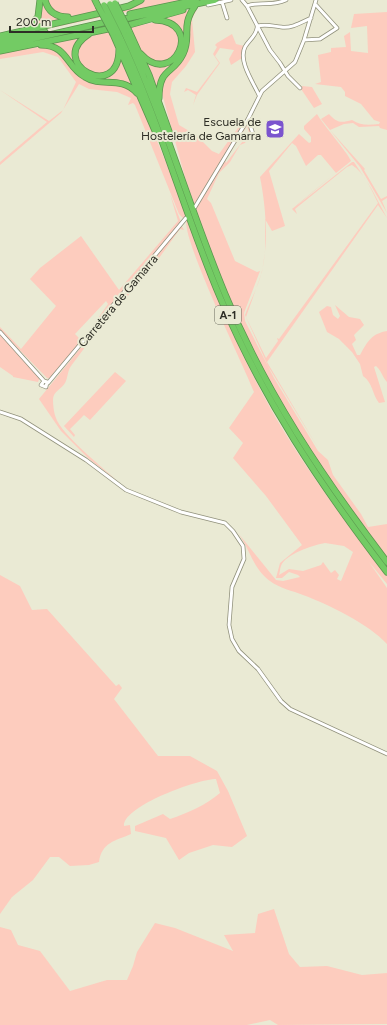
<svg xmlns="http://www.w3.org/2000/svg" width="387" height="1025" viewBox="0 0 387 1025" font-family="Figtree,sans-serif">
<rect width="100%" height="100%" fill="#eaead4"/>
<path fill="#fdccbe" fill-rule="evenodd" d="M 41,0 L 62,19 L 34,25 L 38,20 Z
M 46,0 L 92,0 L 98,11 C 79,15 56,23 46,0 Z
M 145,0 L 182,0 L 0,39 L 52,25 L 122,9 Z
M 191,9 L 185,21 L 183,51 L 157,89 L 145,61 L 152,65 L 167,64 L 183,41 L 168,20 L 162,19 Z
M 197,9 L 192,19 L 195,52 L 186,66 L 172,82 L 170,94 L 179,125 L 196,135 L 212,151 L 219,154 L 243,121 L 244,122 L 195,206 L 186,181 L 161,90 L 165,77 L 179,63 L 188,26 L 193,12 Z
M 387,12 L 387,130 L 380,128 L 379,126 L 359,127 L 353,123 L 344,124 L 330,130 L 365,169 L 364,170 L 381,199 L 387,196 L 387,198 L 382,201 L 387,213 L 360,167 L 321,119 L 329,114 C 337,123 341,123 352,120 C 361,126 369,125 379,124 L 380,122 L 374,120 L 361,104 L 345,96 L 345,92 L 341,87 L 315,84 L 321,82 L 318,55 L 331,52 L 331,48 L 346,47 L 344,36 L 350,32 L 351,51 L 368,53 L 367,26 L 351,28 L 354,14 Z
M 158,22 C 161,23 167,23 170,25 C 194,39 167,78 144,55 C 137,48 133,36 129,27 Z
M 109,31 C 117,48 122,65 101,74 L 89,72 L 79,61 L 78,49 L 86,38 Z
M 232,34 L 236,44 L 244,46 L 242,58 L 231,65 L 229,59 L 234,50 L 220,48 L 215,56 L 220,63 L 197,95 L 193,105 L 196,95 L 188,90 L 184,92 L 186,88 L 197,92 L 219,63 L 213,54 L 217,47 L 215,45 L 217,43 Z
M 81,37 L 76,46 C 78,63 76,73 96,78 L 117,66 L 121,57 L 134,88 L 95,80 L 85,76 L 51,44 Z
M 39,47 L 55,50 L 83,79 L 91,82 L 123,85 L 134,92 L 142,105 L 175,184 L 186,216 L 184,219 L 179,214 L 135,105 L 133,103 L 128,105 L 131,98 L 117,92 L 89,89 L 79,84 L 61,113 L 0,165 L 0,162 L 47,122 L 0,90 L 49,121 L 63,110 L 76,82 L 58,57 L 43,52 L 0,59 L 0,53 Z
M 302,86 L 312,87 L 322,104 L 314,108 L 301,89 Z
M 317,114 C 322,123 350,156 351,161 L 336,173 L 321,155 L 318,155 L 306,166 L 296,146 L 292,143 L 269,171 L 285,226 L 272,231 L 265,219 L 265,252 L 262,272 L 246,317 L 266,358 L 278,341 L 277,338 L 279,339 L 378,203 C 372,191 364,172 352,165 L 347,167 L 295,209 L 297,214 L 292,209 L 334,174 L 294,208 L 352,162 L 354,162 L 371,188 L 387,218 L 378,205 L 267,362 L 318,448 L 268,366 L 245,315 C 250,301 257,289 261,275 C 269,244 266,207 260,177 L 299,134 L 309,143 L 311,142 L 311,137 L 304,129 L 304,126 Z
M 248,123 L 251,132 L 245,143 L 240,145 L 230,162 L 219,173 L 207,199 L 211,203 L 235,261 L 257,272 L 260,271 L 244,313 L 245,321 L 274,378 L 318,451 L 328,460 L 333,475 L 361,514 L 368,527 L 387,524 L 387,558 C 340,498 298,436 262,368 C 236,319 217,267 198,215 L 196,208 L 207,191 L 216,171 ZM 247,126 L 249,133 L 226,163 L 225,160 Z
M 170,194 L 181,222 L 95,325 L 94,324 L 108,304 L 106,301 L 75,334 L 82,341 L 51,379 L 47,378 L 0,330 L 0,327 L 21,349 L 56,306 L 30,279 L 40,268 L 81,236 L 119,290 L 178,221 Z
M 187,219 C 214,293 244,366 285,433 C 316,483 351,530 387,576 L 387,584 L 369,562 L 387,588 L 387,644 C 370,625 328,604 303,595 C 293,591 279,588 270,581 C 253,569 250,549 238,533 L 276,580 L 283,581 L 300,577 L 298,575 L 289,572 L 282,578 L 276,578 L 280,563 L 302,545 L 266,496 L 233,458 L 243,443 L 229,428 L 254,392 C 246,370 178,232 187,219 ZM 325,543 L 344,546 L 353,552 L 341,581 L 337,579 L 339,575 L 335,570 L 331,573 L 323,562 L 321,565 L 303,571 L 289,569 L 279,575 C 280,572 280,568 281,566 C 285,554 314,545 325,543 Z
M 181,225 L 184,230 L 180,229 L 146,276 L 103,323 L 71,366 C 67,372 68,378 65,383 C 61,390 53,391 53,400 C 53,405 54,414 56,418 C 60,433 106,471 119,482 L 89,459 L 61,431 L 39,399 Z
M 335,305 L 349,317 L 360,319 L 364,325 L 354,335 L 356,340 L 352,344 L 357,355 L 360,355 C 368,341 371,334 387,331 L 387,382 C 382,377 382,371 376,366 L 374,367 L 385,402 L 379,403 C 372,394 373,383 363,376 L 360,364 L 352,352 L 339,339 L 327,332 L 319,312 L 327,306 L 331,307 L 333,315 L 338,319 L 340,316 Z
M 0,334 L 37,374 L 40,377 L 38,382 L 13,377 L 13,376 L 0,367 Z
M 115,372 L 126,381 L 90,420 L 84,415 L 70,429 L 75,435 L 74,437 L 64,426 Z
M 0,575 L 20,586 L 32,610 L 47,609 L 116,686 L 119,684 L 122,688 L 114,699 L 158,756 L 190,756 L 217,771 L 228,791 L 247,836 L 232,847 L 213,845 L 189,853 L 179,860 L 166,838 L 135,831 L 135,826 L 163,814 L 170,819 C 188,813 206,805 220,793 L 216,779 C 198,779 123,806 124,826 L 130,825 L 131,834 C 115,841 102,842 99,862 L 89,865 L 70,866 L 59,857 L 50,857 L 33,880 L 12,897 L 0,914 Z
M 274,909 L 289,954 L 300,967 L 327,966 L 362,975 L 387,973 L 387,1024 L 278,1025 L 270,1020 L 247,1025 L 0,1025 L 0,927 L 11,930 L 18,945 L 40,951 L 70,991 L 107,980 L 127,980 L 133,966 L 137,952 L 155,923 L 175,928 L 233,951 L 224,935 L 255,933 L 258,914 Z"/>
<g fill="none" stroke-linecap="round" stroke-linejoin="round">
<g stroke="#91917c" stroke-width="4.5">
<path id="street" d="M 242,0 L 247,6 L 270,50 L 280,63 L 288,76 L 300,88
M 222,2 L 227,18
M 208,5 L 231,0
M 247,6 C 258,1 271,7 286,0
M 257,26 C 267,24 272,26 281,27 C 291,29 302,22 311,18
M 257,28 C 256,36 249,40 245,47 C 238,61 253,82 259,95
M 304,40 L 320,39 L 337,28 L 316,5
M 248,119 L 254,137
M 195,207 L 248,119 L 262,91 L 295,62 L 304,40 L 316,0
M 0,332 L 44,381 L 47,382 L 46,387 L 41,385 L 44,381
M 48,383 L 186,218
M 0,412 L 21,419 L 86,460 L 126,490 L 181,512 L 225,523 L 233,531 L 243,546 L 244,559 L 232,587 L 229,625 L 232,639 L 239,651 L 258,669 L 281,701 L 290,709 L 387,754"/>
</g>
<g stroke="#5b944e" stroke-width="7">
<path id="highway" d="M 45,0 C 48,12 56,17 68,17
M 95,0 L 98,6
M 113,10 L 129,6 L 141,0
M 130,14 L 196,0
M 119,20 L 215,0
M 28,27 L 38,17 L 40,0
M 122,27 L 183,10
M 129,31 L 149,75 L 171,137
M 124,32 C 164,117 189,208 225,294 C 265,392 323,478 387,562
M 118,33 C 159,119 183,210 220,297 C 262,398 321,486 387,572
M 89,34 C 45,62 119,104 119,49
M 113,34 L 156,133
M 0,36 L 105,12
M 0,41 L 45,32
M 41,45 C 68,45 66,67 85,77 C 102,88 120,75 137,93
M 0,46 L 111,21
M 0,51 L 113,28
M 141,54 C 173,89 206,22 155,20
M 159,98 C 159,67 173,75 183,54 C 192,36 180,27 195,6"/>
</g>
<use href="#street" stroke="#fff" stroke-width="3"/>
<use href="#highway" stroke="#73cb64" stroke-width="5.5"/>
<g stroke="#5b944e" stroke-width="7" stroke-linecap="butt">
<path id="highway-bridge" d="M 115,3 L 129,31
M 110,4 L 124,32
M 104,5 L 118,33
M 98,6 L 113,34"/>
</g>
<use href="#highway-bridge" stroke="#73cb64" stroke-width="5.5"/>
</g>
<defs>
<g id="university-square" transform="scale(1)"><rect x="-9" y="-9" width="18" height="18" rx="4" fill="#7b54ce" stroke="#eaead4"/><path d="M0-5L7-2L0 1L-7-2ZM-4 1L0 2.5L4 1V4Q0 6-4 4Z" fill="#fff"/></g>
</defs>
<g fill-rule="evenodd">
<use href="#university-square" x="275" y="129"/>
</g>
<g text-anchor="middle" stroke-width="4" stroke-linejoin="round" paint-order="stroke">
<rect fill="#eaead4" stroke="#66665a" stroke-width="1" x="215" y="306" width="26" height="18" rx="3"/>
<g font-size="11" font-weight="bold" fill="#2e2e26">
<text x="228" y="319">A-1</text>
</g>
<g font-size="12" fill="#2e2e26" stroke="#eaead4" text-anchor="end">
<text x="261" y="126">Escuela de<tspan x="261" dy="14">Hostelería de Gamarra</tspan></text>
</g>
<g font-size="12" fill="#2e2e26" stroke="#eaead4">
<text transform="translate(118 301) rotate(-50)" y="4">Carretera de Gamarra</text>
</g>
</g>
<path d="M10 26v6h83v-6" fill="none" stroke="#2e2e26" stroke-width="2"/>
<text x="16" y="26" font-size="12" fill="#2e2e26" stroke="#eaead4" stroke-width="3" paint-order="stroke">200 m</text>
</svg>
